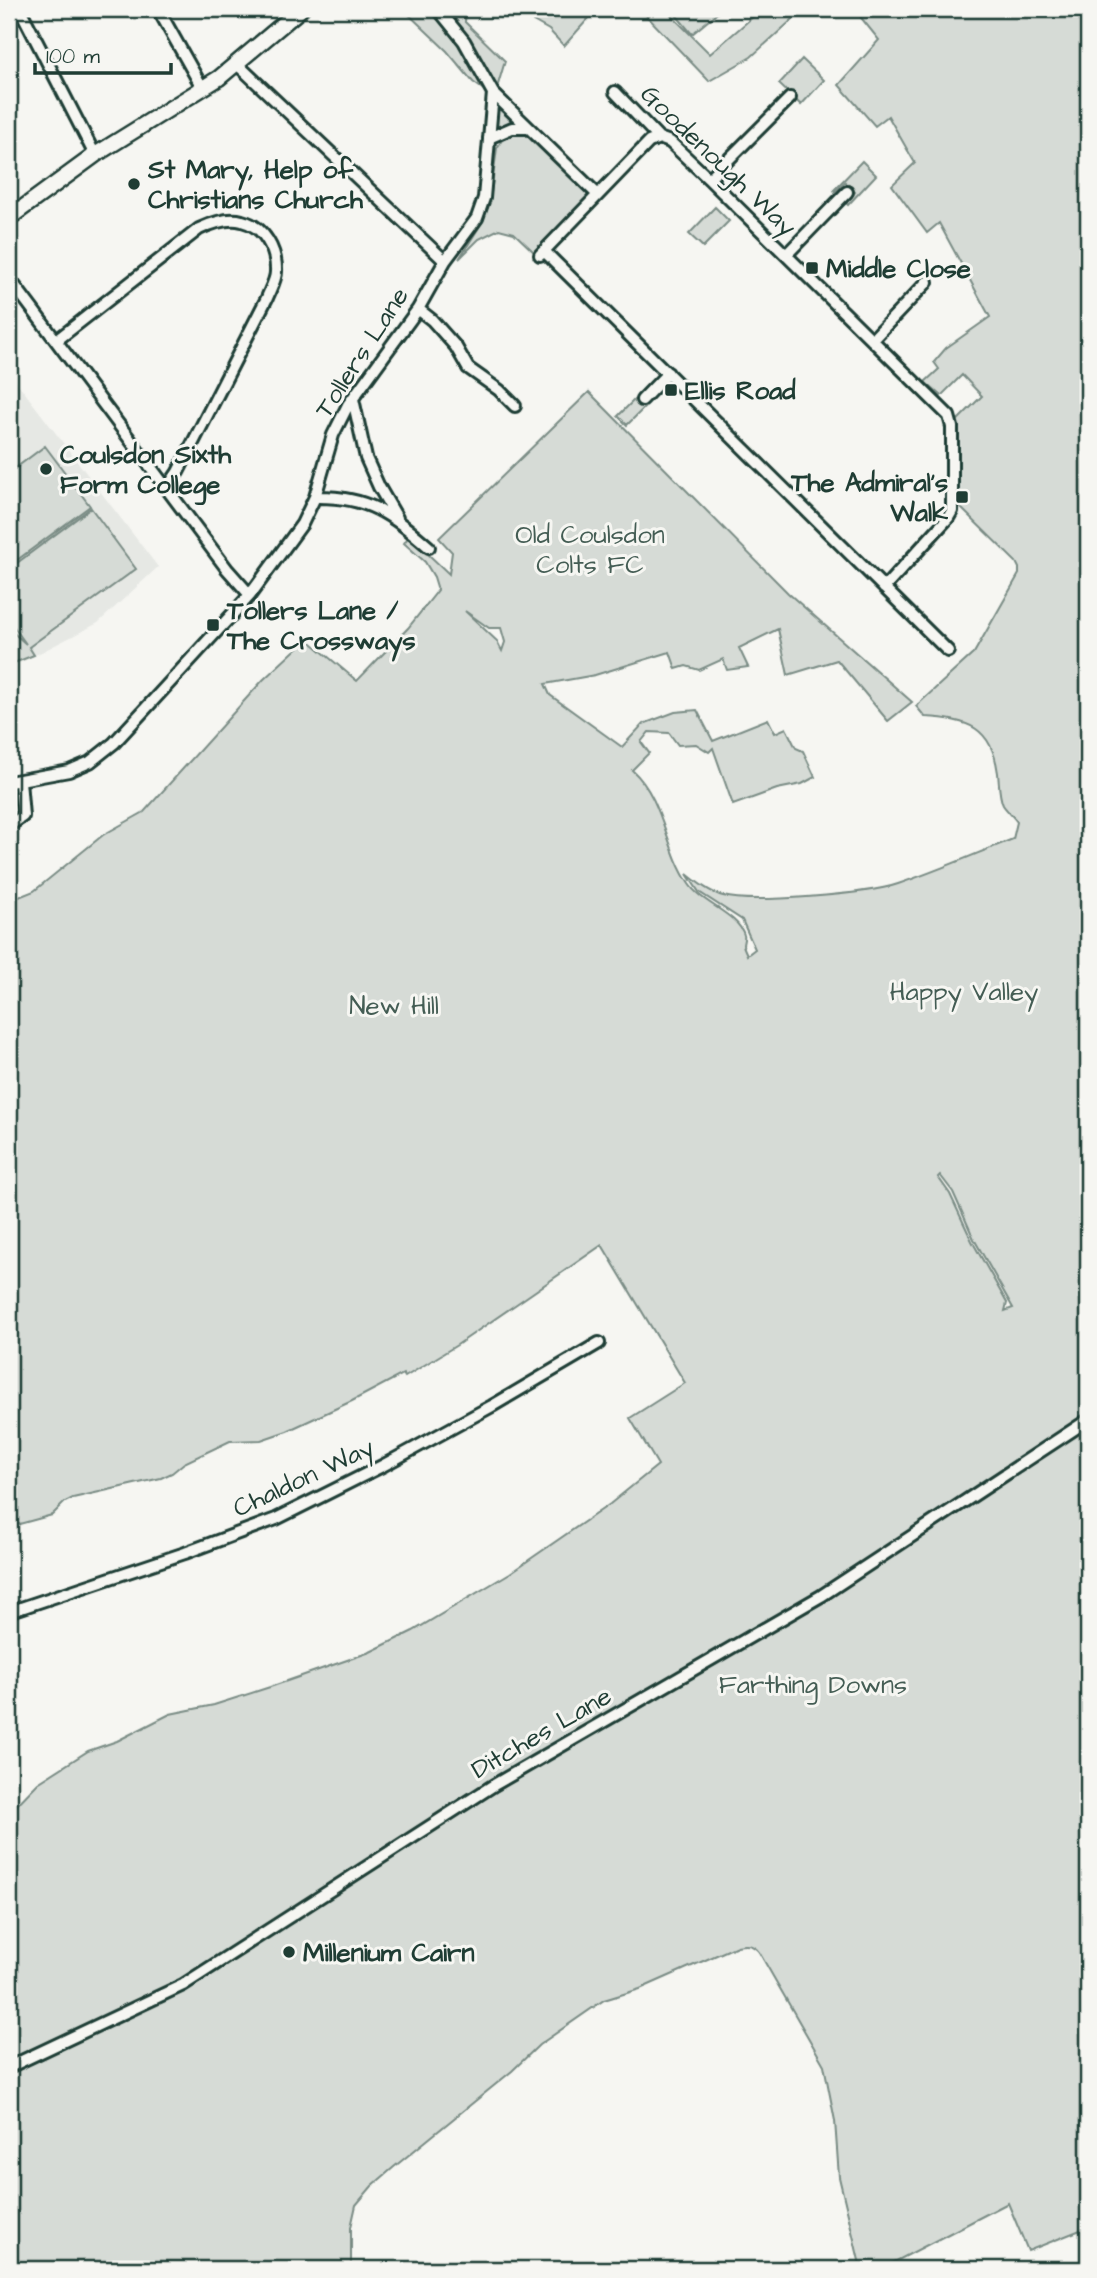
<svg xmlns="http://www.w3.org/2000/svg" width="1097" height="2278" viewBox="0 0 1097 2278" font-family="'Architects Daughter',sans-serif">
<rect width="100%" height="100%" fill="#f6f6f2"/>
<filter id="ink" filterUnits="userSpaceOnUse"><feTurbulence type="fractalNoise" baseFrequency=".0143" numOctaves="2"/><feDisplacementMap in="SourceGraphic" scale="14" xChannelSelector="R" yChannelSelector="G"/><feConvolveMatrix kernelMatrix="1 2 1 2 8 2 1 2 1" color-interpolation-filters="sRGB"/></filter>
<g filter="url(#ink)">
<path fill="#e6e8e4" d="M 9,372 L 158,567 L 98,623 L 22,662 L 9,665 Z"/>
<path fill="#d6dbd6" stroke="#7a8c85" stroke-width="2" fill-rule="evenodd" d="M 403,9 L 433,9 L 462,43 L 488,93 L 473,82 L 447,51 Z
M 445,9 L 466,9 L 465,22 L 505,61 L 497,88 L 467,36 Z
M 512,9 L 597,9 L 564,46 L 549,30 Z
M 640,9 L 665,9 L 710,54 L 762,9 L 804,9 L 751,57 L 709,81 Z
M 671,9 L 722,9 L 692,34 Z
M 854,9 L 1088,9 L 1088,2227 L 1028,2251 L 1008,2203 L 881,2269 L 861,2269 L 839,2177 L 835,2121 L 824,2065 L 759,1952 C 753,1944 746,1944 737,1946 L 640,1989 L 604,2000 L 539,2045 L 512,2071 L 394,2167 L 372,2186 L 356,2205 L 351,2227 L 351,2269 L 9,2269 L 9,1813 L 38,1783 L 88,1751 L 117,1741 L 170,1714 L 214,1705 L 270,1687 L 370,1652 L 413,1631 L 510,1573 L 610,1504 L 658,1465 L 630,1418 L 685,1383 L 602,1245 L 457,1345 L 405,1377 L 403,1374 L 352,1401 L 287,1431 L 261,1440 L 230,1441 L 184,1463 L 172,1473 L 161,1478 L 73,1498 L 65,1502 L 52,1515 L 16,1525 L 9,1520 L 9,901 L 34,891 L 103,835 L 144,812 L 263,680 L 307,639 L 357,681 L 408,628 L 438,590 L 434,577 L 425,562 L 404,543 L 409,536 L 449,574 L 452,552 L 439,538 L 589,392 L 788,593 L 912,702 L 888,721 L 837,660 L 788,675 L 778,629 L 739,648 L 748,667 L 727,670 L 723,659 L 699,670 L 686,666 L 676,669 L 670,652 L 595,675 L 545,684 L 550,695 L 622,747 L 643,724 L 675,712 L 697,710 L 713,741 L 768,719 L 775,733 L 786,728 L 796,748 L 803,751 L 815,777 L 802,784 L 777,789 L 733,805 L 713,748 L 709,752 L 696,744 L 678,745 L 669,733 L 649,732 L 641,742 L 649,753 L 632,770 C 664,799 665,849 689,884 C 701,903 738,914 744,935 C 745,938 743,942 743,945 C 744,949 746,952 747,955 L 755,949 L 742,920 L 699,892 L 687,874 C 697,882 709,892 723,896 C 752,904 868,894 898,884 C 937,871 975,854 1013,839 L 1017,822 C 1013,816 1007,811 1003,805 C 999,797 999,782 998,773 C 992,727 968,719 925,717 L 916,706 L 974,653 L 1019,574 L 1019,568 L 1016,562 L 958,505 L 957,421 L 982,396 L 962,375 L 941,396 L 925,382 L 939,369 L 934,362 L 946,348 L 990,317 L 939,223 L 927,233 L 892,185 L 915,163 L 888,116 L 875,126 L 839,85 L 879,40 ZM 465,611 L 489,628 L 501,628 L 505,642 L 502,651 L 497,641 ZM 940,1175 L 953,1192 L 974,1239 L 1013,1308 L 1005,1311 L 1007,1303 L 972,1241 L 950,1194 L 938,1177 Z
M 802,59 L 824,80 L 801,105 L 779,84 Z
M 495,106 L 498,106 L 514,121 L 496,131 L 494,129 Z
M 515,134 L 528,135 L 586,190 L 588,198 L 587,202 L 535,253 L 514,233 L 499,229 L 479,239 L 459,259 L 483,221 L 490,200 L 497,148 L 502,140 Z
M 862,161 L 876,175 L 848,205 L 846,203 L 855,192 L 845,182 L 835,192 L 834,190 Z
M 715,207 L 729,221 L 703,247 L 689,234 Z
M 636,398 L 645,407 L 627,425 L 618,416 Z
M 45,446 L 90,506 L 9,566 L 9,473 Z
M 91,508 L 136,569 L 29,647 L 34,655 L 9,665 L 9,629 L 26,644 L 9,620 L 9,569 Z
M 9,790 L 14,792 L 18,812 L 14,819 L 9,821 Z"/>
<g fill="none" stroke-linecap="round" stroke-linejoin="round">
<g stroke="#1f3d34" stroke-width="16">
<path id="minor" d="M 20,9 L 95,155
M 158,9 L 203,89
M 237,64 L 445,261
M 615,92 L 659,138 L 670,142 L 709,179 L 949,416 L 952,427 L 952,511 L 948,518 L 884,588
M 493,93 L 598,195
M 489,138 L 512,128 L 528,128
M 709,179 L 790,98
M 544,251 L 948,651
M 540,255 L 649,142 L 659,138
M 786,255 L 847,192
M 9,278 L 227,569 L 250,595
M 418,309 L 432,320 L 456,347 L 468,368 L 499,390 L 515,406
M 57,340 L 199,229 C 212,223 228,217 242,221 C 264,226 277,251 276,272 C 276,280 270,290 267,298 L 178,472 L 167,488
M 872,340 L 927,282
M 353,399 L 366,458 L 379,487 L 397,518
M 642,400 L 668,373
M 315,497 C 368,496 391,514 429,547
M 9,782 L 69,771 L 90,762 L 114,743 L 250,595 L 302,524 L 315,497 L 333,435 L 348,405 L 418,309 L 445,261 L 477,218 L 484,198 L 493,93 L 464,41 L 438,9
M 9,826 L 23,816 L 20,781
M 9,1612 L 185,1553 L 276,1519 L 384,1465 L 492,1406 L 599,1343
M 9,2067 L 183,1985 L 494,1785 L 821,1596 L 1088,1420"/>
</g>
<g stroke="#1f3d34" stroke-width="19">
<path id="major" d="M 9,218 L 95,155 L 219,78 L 301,9"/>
</g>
<use href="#minor" stroke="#f6f6f2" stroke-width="10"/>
<use href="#major" stroke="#f6f6f2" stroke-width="14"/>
</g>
</g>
<g fill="#1f3d34" stroke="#f6f6f2" stroke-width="2.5">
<circle cx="134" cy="184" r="7"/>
<rect x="805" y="261" width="14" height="14" rx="3.5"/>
<rect x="664" y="383" width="14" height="14" rx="3.5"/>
<circle cx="46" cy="469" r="7"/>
<rect x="955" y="490" width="14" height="14" rx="3.5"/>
<rect x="206" y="618" width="14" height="14" rx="3.5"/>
<circle cx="289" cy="1952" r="7"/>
</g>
<g text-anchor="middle" stroke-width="6" stroke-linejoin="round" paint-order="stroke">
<g font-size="26" fill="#1f3d34" stroke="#f6f6f2">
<text transform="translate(719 160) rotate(44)" y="9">Goodenough Way</text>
<text transform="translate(361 352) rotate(-57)" y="9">Tollers Lane</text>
<text transform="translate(303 1477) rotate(-25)" y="9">Chaldon Way</text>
<text transform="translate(541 1732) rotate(-30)" y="9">Ditches Lane</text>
</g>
<g font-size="26" font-weight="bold" fill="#1f3d34" stroke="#f6f6f2" text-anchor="start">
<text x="148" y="178">St Mary, Help of<tspan x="148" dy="30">Christians Church</tspan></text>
<text x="826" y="277">Middle Close</text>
<text x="685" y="399">Ellis Road</text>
<text x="60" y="463">Coulsdon Sixth<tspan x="60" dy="30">Form College</tspan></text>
<text x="948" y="491" text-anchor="end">The Admiral's<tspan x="948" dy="30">Walk</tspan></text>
<text x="227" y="619">Tollers Lane /<tspan x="227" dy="30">The Crossways</tspan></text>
<text x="303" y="1961">Millenium Cairn</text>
</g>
<g font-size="26" fill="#445d54" stroke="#f6f6f2">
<text x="590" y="543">Old Coulsdon<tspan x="590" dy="30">Colts FC</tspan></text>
<text x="964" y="1000">Happy Valley</text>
<text x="394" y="1014">New Hill</text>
<text x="813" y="1693">Farthing Downs</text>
</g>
</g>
<rect width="1097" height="2278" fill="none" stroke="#f6f6f2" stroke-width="35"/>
<rect x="18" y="18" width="1062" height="2243" fill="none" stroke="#1f3d34" stroke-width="2.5" filter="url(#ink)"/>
<path d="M35 63v10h136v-10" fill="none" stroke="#1f3d34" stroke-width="3.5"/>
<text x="46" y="63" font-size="21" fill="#1f3d34" stroke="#f6f6f2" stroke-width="5" paint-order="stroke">100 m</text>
</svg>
